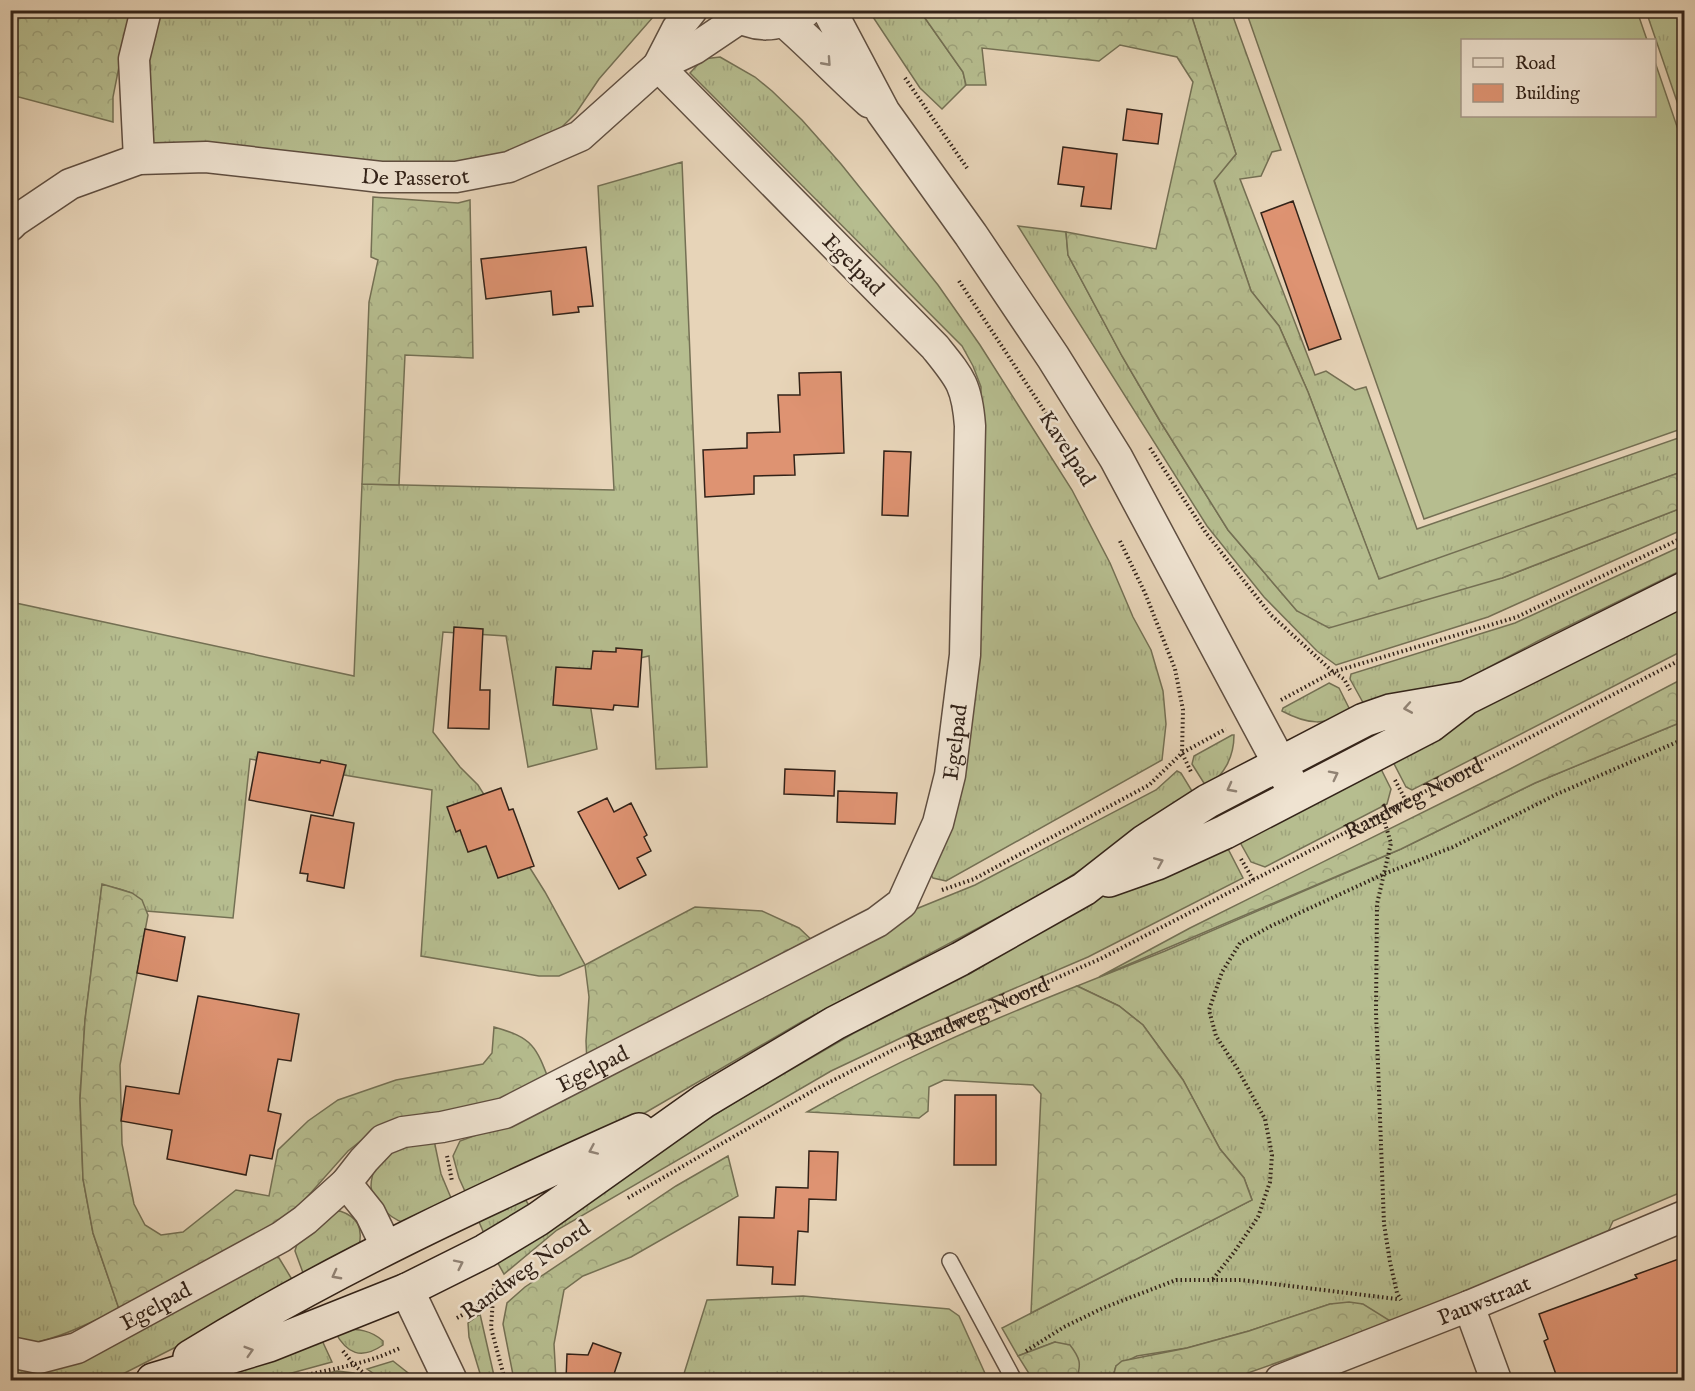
<svg xmlns="http://www.w3.org/2000/svg" width="1695" height="1391" viewBox="0 0 1695 1391" font-family="'IM FELL English',serif">
<defs>
<pattern id="grass-tufts" width="24" height="20" patternUnits="userSpaceOnUse" patternTransform="scale(1.5)"><rect width="24" height="20" fill="#b6bd8f"/><path d="M3 7l-1-3M5 7V3M7 7l1-3M15 17l-1-3M17 17v-4M19 17l1-3" fill="none" stroke="#9da27b"/></pattern>
<pattern id="forest-crowns" width="20" height="18" patternUnits="userSpaceOnUse" patternTransform="scale(1.5)"><rect width="20" height="18" fill="#b6bd8f"/><path d="M2 6a3 3 0 1 1 6 0M12 15a3 3 0 1 1 6 0" fill="none" stroke="#9da27b"/></pattern>
</defs>
<rect width="100%" height="100%" fill="#e7d4b8"/>
<filter id="stains"><feTurbulence type="fractalNoise" baseFrequency=".00333" numOctaves="4"/><feColorMatrix values="0 0 0 0 .2 0 0 0 0 .09 0 0 0 0 .02 0 0 0 .5 -.17"/></filter>
<radialGradient id="worn" r=".72"><stop offset=".6" stop-color="#630" stop-opacity="0"/><stop offset="1" stop-color="#630" stop-opacity=".3"/></radialGradient>
<path fill="url(#grass-tufts)" stroke="#747054" stroke-width="1.5" d="M 153,11 L 655,11 L 654,16 L 599,79 L 576,113 L 561,128 L 513,153 L 474,168 L 155,154 L 135,105 Z
M 869,11 L 920,11 L 963,72 L 966,85 L 942,109 L 920,88 Z
M 1190,11 L 1231,11 L 1281,150 L 1272,152 L 1261,176 L 1240,179 L 1315,375 L 1326,371 L 1355,390 L 1366,387 L 1417,529 L 1684,436 L 1684,471 L 1379,580 L 1308,392 L 1279,326 L 1251,291 L 1214,180 L 1236,154 Z
M 1646,11 L 1684,11 L 1684,122 Z
M 720,57 L 755,77 L 772,91 L 802,120 L 841,164 L 938,285 L 980,345 L 1072,490 L 1110,563 L 1133,617 L 1151,650 L 1163,691 L 1166,724 L 1162,760 L 946,881 L 933,878 L 928,871 L 976,639 L 981,387 L 973,366 L 962,346 L 690,73 L 703,59 Z
M 682,162 L 707,767 L 656,769 L 649,656 L 585,670 L 597,749 L 528,767 L 506,636 L 443,632 L 433,732 L 460,767 L 478,785 L 545,892 L 585,965 L 559,976 L 539,976 L 421,956 L 432,790 L 250,759 L 233,918 L 146,911 C 139,891 121,889 102,885 L 85,1020 L 80,1099 L 83,1179 L 93,1233 L 119,1309 C 94,1321 38,1350 11,1343 L 11,602 L 354,676 L 362,484 L 614,490 L 598,186 Z
M 1018,226 L 1066,232 L 1068,255 L 1122,356 L 1160,421 L 1228,530 L 1297,611 L 1502,578 L 1684,507 L 1684,529 L 1488,617 L 1336,665 L 1317,651 L 1264,597 L 1207,526 Z
M 1684,545 L 1684,569 L 1538,641 L 1450,688 L 1366,708 L 1350,679 L 1351,674 L 1515,623 Z
M 1684,606 L 1684,650 L 1412,790 L 1406,787 L 1390,756 L 1599,648 Z
M 1329,683 L 1339,688 L 1352,714 C 1323,724 1310,726 1282,711 L 1283,708 Z
M 1684,721 L 1684,1191 L 1613,1221 L 1607,1234 L 1392,1322 L 1330,1304 L 1249,1331 L 1187,1348 L 1137,1356 L 1116,1366 L 1112,1380 L 1076,1380 L 1079,1373 L 1055,1342 L 1018,1356 L 1002,1328 L 1252,1200 L 1244,1178 L 1220,1149 L 1183,1080 L 1143,1025 L 1119,1006 L 1077,986 L 1165,951 L 1401,849 L 1535,783 Z
M 1232,735 L 1234,735 C 1234,758 1224,774 1207,788 L 1192,764 L 1194,756 Z
M 1377,761 L 1391,789 L 1387,804 L 1265,867 L 1251,862 L 1236,835 Z
M 1177,771 L 1181,773 L 1195,796 L 1048,891 L 803,1021 L 612,1132 L 468,1198 L 459,1178 L 453,1156 L 460,1141 L 526,1117 L 911,911 L 975,885 L 1156,790 Z
M 1224,841 L 1243,878 L 1088,957 L 922,1028 L 831,1071 L 557,1230 L 504,1274 L 495,1258 L 644,1158 L 742,1098 L 854,1033 L 971,973 L 1117,885 Z
M 434,1140 L 441,1174 L 454,1205 C 443,1210 423,1222 412,1223 C 395,1225 371,1202 371,1186 C 371,1174 376,1165 380,1155 L 398,1146 Z
M 522,1194 L 530,1207 L 486,1238 L 476,1215 Z
M 340,1211 C 358,1217 363,1228 359,1246 L 306,1281 L 295,1251 L 298,1240 L 330,1213 Z
M 266,1254 L 279,1258 L 296,1286 L 111,1380 L 11,1380 L 10,1368 L 32,1367 Z
M 803,1296 L 949,1309 L 959,1316 L 988,1380 L 682,1380 L 707,1300 Z
M 480,1314 L 495,1380 L 482,1380 L 469,1337 L 468,1323 Z
M 343,1329 C 358,1329 371,1330 383,1341 L 383,1345 C 361,1360 347,1354 335,1332 Z
M 320,1336 L 332,1362 L 266,1380 L 196,1380 Z
M 393,1361 L 417,1380 L 383,1380 L 367,1369 Z
M 337,1371 L 354,1373 L 361,1380 L 300,1380 Z"/>
<path fill="url(#forest-crowns)" stroke="#747054" stroke-width="1.5" d="M 10,11 L 130,11 L 113,97 L 113,122 L 11,95 Z
M 920,11 L 1190,11 L 1236,154 L 1214,181 L 1251,291 L 1279,326 L 1308,392 L 1379,579 L 1684,471 L 1684,507 L 1502,578 L 1329,628 L 1297,611 L 1228,530 L 1160,421 L 1122,356 L 1068,255 L 1066,232 L 1156,249 L 1193,82 L 1177,57 L 1120,45 L 1099,61 L 982,48 L 986,85 L 966,85 L 963,72 Z
M 373,197 L 458,203 L 470,200 L 473,358 L 405,355 L 399,485 L 362,484 L 369,302 L 378,260 L 371,257 Z
M 1684,678 L 1684,721 L 1535,783 L 1401,849 L 1099,977 L 1190,928 L 1508,770 Z
M 102,884 L 132,893 L 142,900 L 148,915 L 120,1065 L 122,1144 L 134,1204 L 145,1225 L 161,1235 L 183,1232 L 236,1190 L 269,1196 L 278,1150 L 308,1121 L 338,1100 L 396,1080 L 483,1064 L 492,1053 L 494,1027 C 533,1038 536,1046 550,1083 L 488,1109 L 367,1136 L 348,1151 L 292,1214 L 263,1233 L 119,1309 L 93,1233 L 83,1179 L 80,1099 L 85,1020 Z
M 695,907 L 762,911 L 799,928 L 817,945 L 587,1064 L 586,1041 L 589,997 L 585,965 Z
M 1077,986 L 1119,1006 L 1143,1025 L 1183,1080 L 1220,1149 L 1244,1178 L 1252,1200 L 1031,1313 L 1041,1094 L 1033,1085 L 944,1080 L 929,1087 L 928,1111 L 919,1118 L 807,1112 C 893,1062 984,1023 1077,986 Z
M 728,1156 L 738,1196 L 631,1257 L 583,1276 L 564,1290 L 554,1344 L 556,1380 L 514,1380 L 503,1324 L 507,1303 L 525,1287 L 676,1186 Z
M 1349,1302 L 1363,1304 L 1392,1322 L 1228,1380 L 1112,1380 L 1116,1366 L 1122,1361 L 1187,1348 L 1249,1331 L 1330,1304 Z
M 1055,1342 L 1070,1345 C 1080,1358 1082,1364 1076,1380 L 1033,1380 L 1018,1356 Z"/>
<path fill="#b6bd8f" stroke="#747054" stroke-width="1.5" d="M 1246,11 L 1637,11 L 1647,40 L 1462,40 L 1462,116 L 1654,116 L 1655,62 L 1684,147 L 1684,428 L 1424,519 Z"/>
<path fill="#de9372" stroke="#332319" stroke-width="1.5" d="M 1127,109 L 1162,114 L 1158,144 L 1123,140 Z
M 1063,147 L 1117,154 L 1111,209 L 1081,206 L 1084,187 L 1058,184 Z
M 1293,201 L 1341,339 L 1309,350 L 1261,213 Z
M 586,247 L 593,306 L 578,307 L 579,312 L 553,315 L 551,291 L 486,299 L 481,259 Z
M 841,372 L 844,453 L 794,455 L 795,475 L 754,476 L 754,494 L 705,497 L 703,450 L 747,448 L 747,433 L 780,432 L 778,395 L 800,395 L 799,373 Z
M 884,451 L 911,452 L 908,516 L 882,515 Z
M 454,627 L 483,629 L 480,690 L 490,690 L 489,729 L 448,728 Z
M 616,648 L 642,650 L 638,707 L 614,705 L 613,710 L 553,705 L 556,667 L 591,669 L 593,651 L 616,652 Z
M 258,752 L 320,763 L 321,760 L 346,765 L 333,816 L 249,800 Z
M 785,769 L 835,771 L 834,796 L 784,794 Z
M 501,788 L 509,810 L 513,809 L 534,866 L 498,878 L 486,846 L 468,852 L 460,830 L 456,832 L 447,807 Z
M 838,791 L 897,793 L 895,824 L 837,822 Z
M 607,798 L 614,812 L 631,803 L 647,835 L 644,837 L 651,851 L 637,858 L 646,875 L 619,889 L 578,812 Z
M 311,815 L 354,823 L 344,888 L 307,881 L 308,874 L 300,873 Z
M 145,929 L 185,937 L 177,981 L 137,973 Z
M 198,996 L 299,1014 L 291,1061 L 278,1059 L 268,1111 L 281,1114 L 272,1159 L 250,1155 L 246,1175 L 167,1159 L 172,1130 L 121,1121 L 126,1086 L 179,1094 Z
M 955,1095 L 996,1095 L 996,1165 L 954,1165 Z
M 809,1151 L 838,1152 L 836,1200 L 809,1199 L 808,1232 L 798,1231 L 795,1285 L 772,1284 L 773,1267 L 737,1265 L 739,1217 L 774,1218 L 776,1187 L 808,1188 Z
M 1684,1257 L 1684,1380 L 1558,1380 L 1544,1341 L 1548,1339 L 1539,1314 L 1637,1278 L 1635,1275 Z
M 593,1343 L 621,1353 L 612,1380 L 566,1380 L 567,1354 L 588,1355 Z"/>
<g fill="none" stroke-linecap="round" stroke-linejoin="round">
<g stroke="#604f41" stroke-width="18">
<path id="service" d="M 950,1261 L 1014,1380"/>
</g>
<g stroke="#604f41" stroke-width="33">
<g id="minor">
<path d="M 658,66 L 677,29 L 692,10"/>
<path d="M 139,159 L 134,59 L 146,10"/>
<path id="s2" d="M 10,226 L 15,221 L 70,184 L 139,159 L 206,157 L 381,177 L 456,177 L 509,167 L 580,136 L 658,66 L 694,49 L 740,18"/>
<path d="M 346,1183 L 370,1213 L 387,1248"/>
<path d="M 1469,1306 L 1496,1380"/>
<path id="s3" d="M 10,1352 L 39,1358 L 77,1348 L 281,1237 L 305,1220 L 346,1183 L 364,1160 L 383,1140 L 403,1132 L 442,1127 L 505,1113 L 877,922 L 902,903 L 938,823 L 950,775 L 965,655 L 970,426 C 967,385 960,378 935,347 L 658,66"/>
<path id="s4" d="M 1280,1380 L 1469,1306 L 1684,1216"/>
</g>
</g>
<g stroke="#604f41" stroke-width="36">
<path id="tertiary" d="M 729,10 C 757,28 775,26 804,11
M 829,10 L 883,112 L 971,235 L 1053,357 L 1116,458 L 1296,794
M 785,21 C 815,47 841,75 870,101
M 407,1290 L 450,1380"/>
</g>
<g stroke="#332319" stroke-width="36">
<path id="secondary" d="M 1109,880 L 1157,863 L 1225,832 L 1431,725 L 1466,698 L 1684,589
M 190,1357 C 333,1269 486,1198 639,1130
M 153,1380 L 269,1345 L 407,1290 L 485,1251 L 538,1219 L 704,1101 L 835,1023 L 960,959 L 1084,889 L 1144,842 L 1208,801 L 1364,720 L 1390,711 L 1466,698"/>
</g>
<g stroke="#332319" stroke-width="4" stroke-dasharray="1.5 3" stroke-linecap="butt">
<path d="M 905,78 L 967,168"/>
<path d="M 959,281 L 1047,415"/>
<path d="M 1150,448 L 1206,533 L 1271,615 L 1333,672 L 1344,679 L 1350,690"/>
<path d="M 1120,541 L 1145,593 L 1175,669 L 1183,710 L 1182,753 L 1192,774"/>
<path d="M 1281,700 L 1333,672 L 1517,617 L 1684,537"/>
<path d="M 1395,780 L 1406,801"/>
<path d="M 1382,814 L 1391,843 L 1377,904 L 1376,1012 L 1384,1224 L 1390,1262 L 1397,1293 L 1401,1300"/>
<path d="M 1241,859 L 1254,881"/>
<path d="M 942,890 L 974,879 L 1149,785 L 1182,753 L 1226,729"/>
<path d="M 447,1156 L 452,1181"/>
<path id="s1" d="M 628,1198 L 816,1089 L 899,1047 L 1100,959 L 1684,658"/>
<path d="M 1213,1279 L 1235,1251 L 1258,1217 L 1270,1182 L 1272,1155 L 1265,1119 L 1237,1068 L 1216,1036 L 1209,1010 L 1222,972 L 1240,943 L 1271,926 L 1384,874 L 1453,847 L 1557,794 L 1684,739"/>
<path d="M 494,1284 L 491,1328 L 505,1380"/>
<path d="M 457,1318 L 493,1298 L 528,1266"/>
<path d="M 343,1351 L 354,1365 L 372,1380"/>
<path d="M 1026,1351 L 1064,1327 L 1103,1308 L 1176,1280 L 1241,1280 L 1397,1299"/>
<path d="M 285,1380 C 323,1370 363,1366 400,1348"/>
</g>
<use href="#service" stroke="#efe3d1" stroke-width="15"/>
<use href="#minor" stroke="#efe3d1" stroke-width="30"/>
<use href="#tertiary" stroke="#efe3d1" stroke-width="33"/>
<use href="#secondary" stroke="#efe3d1" stroke-width="33"/>
</g>
<defs><path id="oneway-chevron" d="M-2-3.5L2.5 0L-2 3.5" fill="none" stroke-width="1.6" stroke-linecap="round" stroke-linejoin="round" transform="scale(1.5)"/></defs>
<g stroke="#918375">
<use href="#oneway-chevron" transform="translate(827 62) rotate(48)"/>
<use href="#oneway-chevron" transform="translate(1408 708) rotate(170)"/>
<use href="#oneway-chevron" transform="translate(1334 775) rotate(-27)"/>
<use href="#oneway-chevron" transform="translate(1231 788) rotate(152)"/>
<use href="#oneway-chevron" transform="translate(1159 862) rotate(-23)"/>
<use href="#oneway-chevron" transform="translate(593 1150) rotate(156)"/>
<use href="#oneway-chevron" transform="translate(459 1264) rotate(-26)"/>
<use href="#oneway-chevron" transform="translate(336 1275) rotate(152)"/>
<use href="#oneway-chevron" transform="translate(249 1351) rotate(-17)"/>
</g>
<g text-anchor="middle" stroke-width="5" stroke-linejoin="round" paint-order="stroke">
<g font-size="22" fill="#332319" stroke="#efe3d1">
<text dy="8" stroke="none"><textPath href="#s2" startOffset="424">De Passerot</textPath></text>
<text transform="translate(854 264) rotate(45)" y="8">Egelpad</text>
<text transform="translate(1068 448) rotate(57)" y="8">Kavelpad</text>
<text dy="8" stroke="none"><textPath href="#s3" startOffset="1188">Egelpad</textPath></text>
<text dy="8" stroke="none"><textPath href="#s1" startOffset="882">Randweg Noord</textPath></text>
<text dy="8" stroke="none"><textPath href="#s1" startOffset="396">Randweg Noord</textPath></text>
<text dy="8" stroke="none"><textPath href="#s3" startOffset="666">Egelpad</textPath></text>
<text transform="translate(525 1269) rotate(-36)" y="8">Randweg Noord</text>
<text dy="8" stroke="none"><textPath href="#s4" startOffset="219">Pauwstraat</textPath></text>
<text dy="8" stroke="none"><textPath href="#s3" startOffset="158">Egelpad</textPath></text>
</g>
</g>
<rect width="1695" height="1391" fill="none" stroke="#e7d4b8" stroke-width="36"/>
<rect x="12" y="12" width="1671" height="1367" fill="none" stroke="#332319" stroke-width="3"/>
<rect x="18" y="18" width="1659" height="1355" fill="none" stroke="#332319" stroke-width="1.5"/>
<rect x="1461" y="39" width="195" height="78" fill="#efe3d1" stroke="#a49687" stroke-width="1.5"/>
<rect x="1473" y="58" width="30" height="9" fill="#efe3d1" stroke="#a49687" stroke-width="1.5"/>
<text x="1515" y="69" font-size="18" fill="#332319">Road</text>
<rect x="1473" y="84" width="30" height="18" fill="#de9372" stroke="#a49687" stroke-width="1.5"/>
<text x="1515" y="99" font-size="18" fill="#332319">Building</text>
<rect width="100%" height="100%" filter="url(#stains)"/>
<rect width="100%" height="100%" fill="url(#worn)"/>
</svg>
